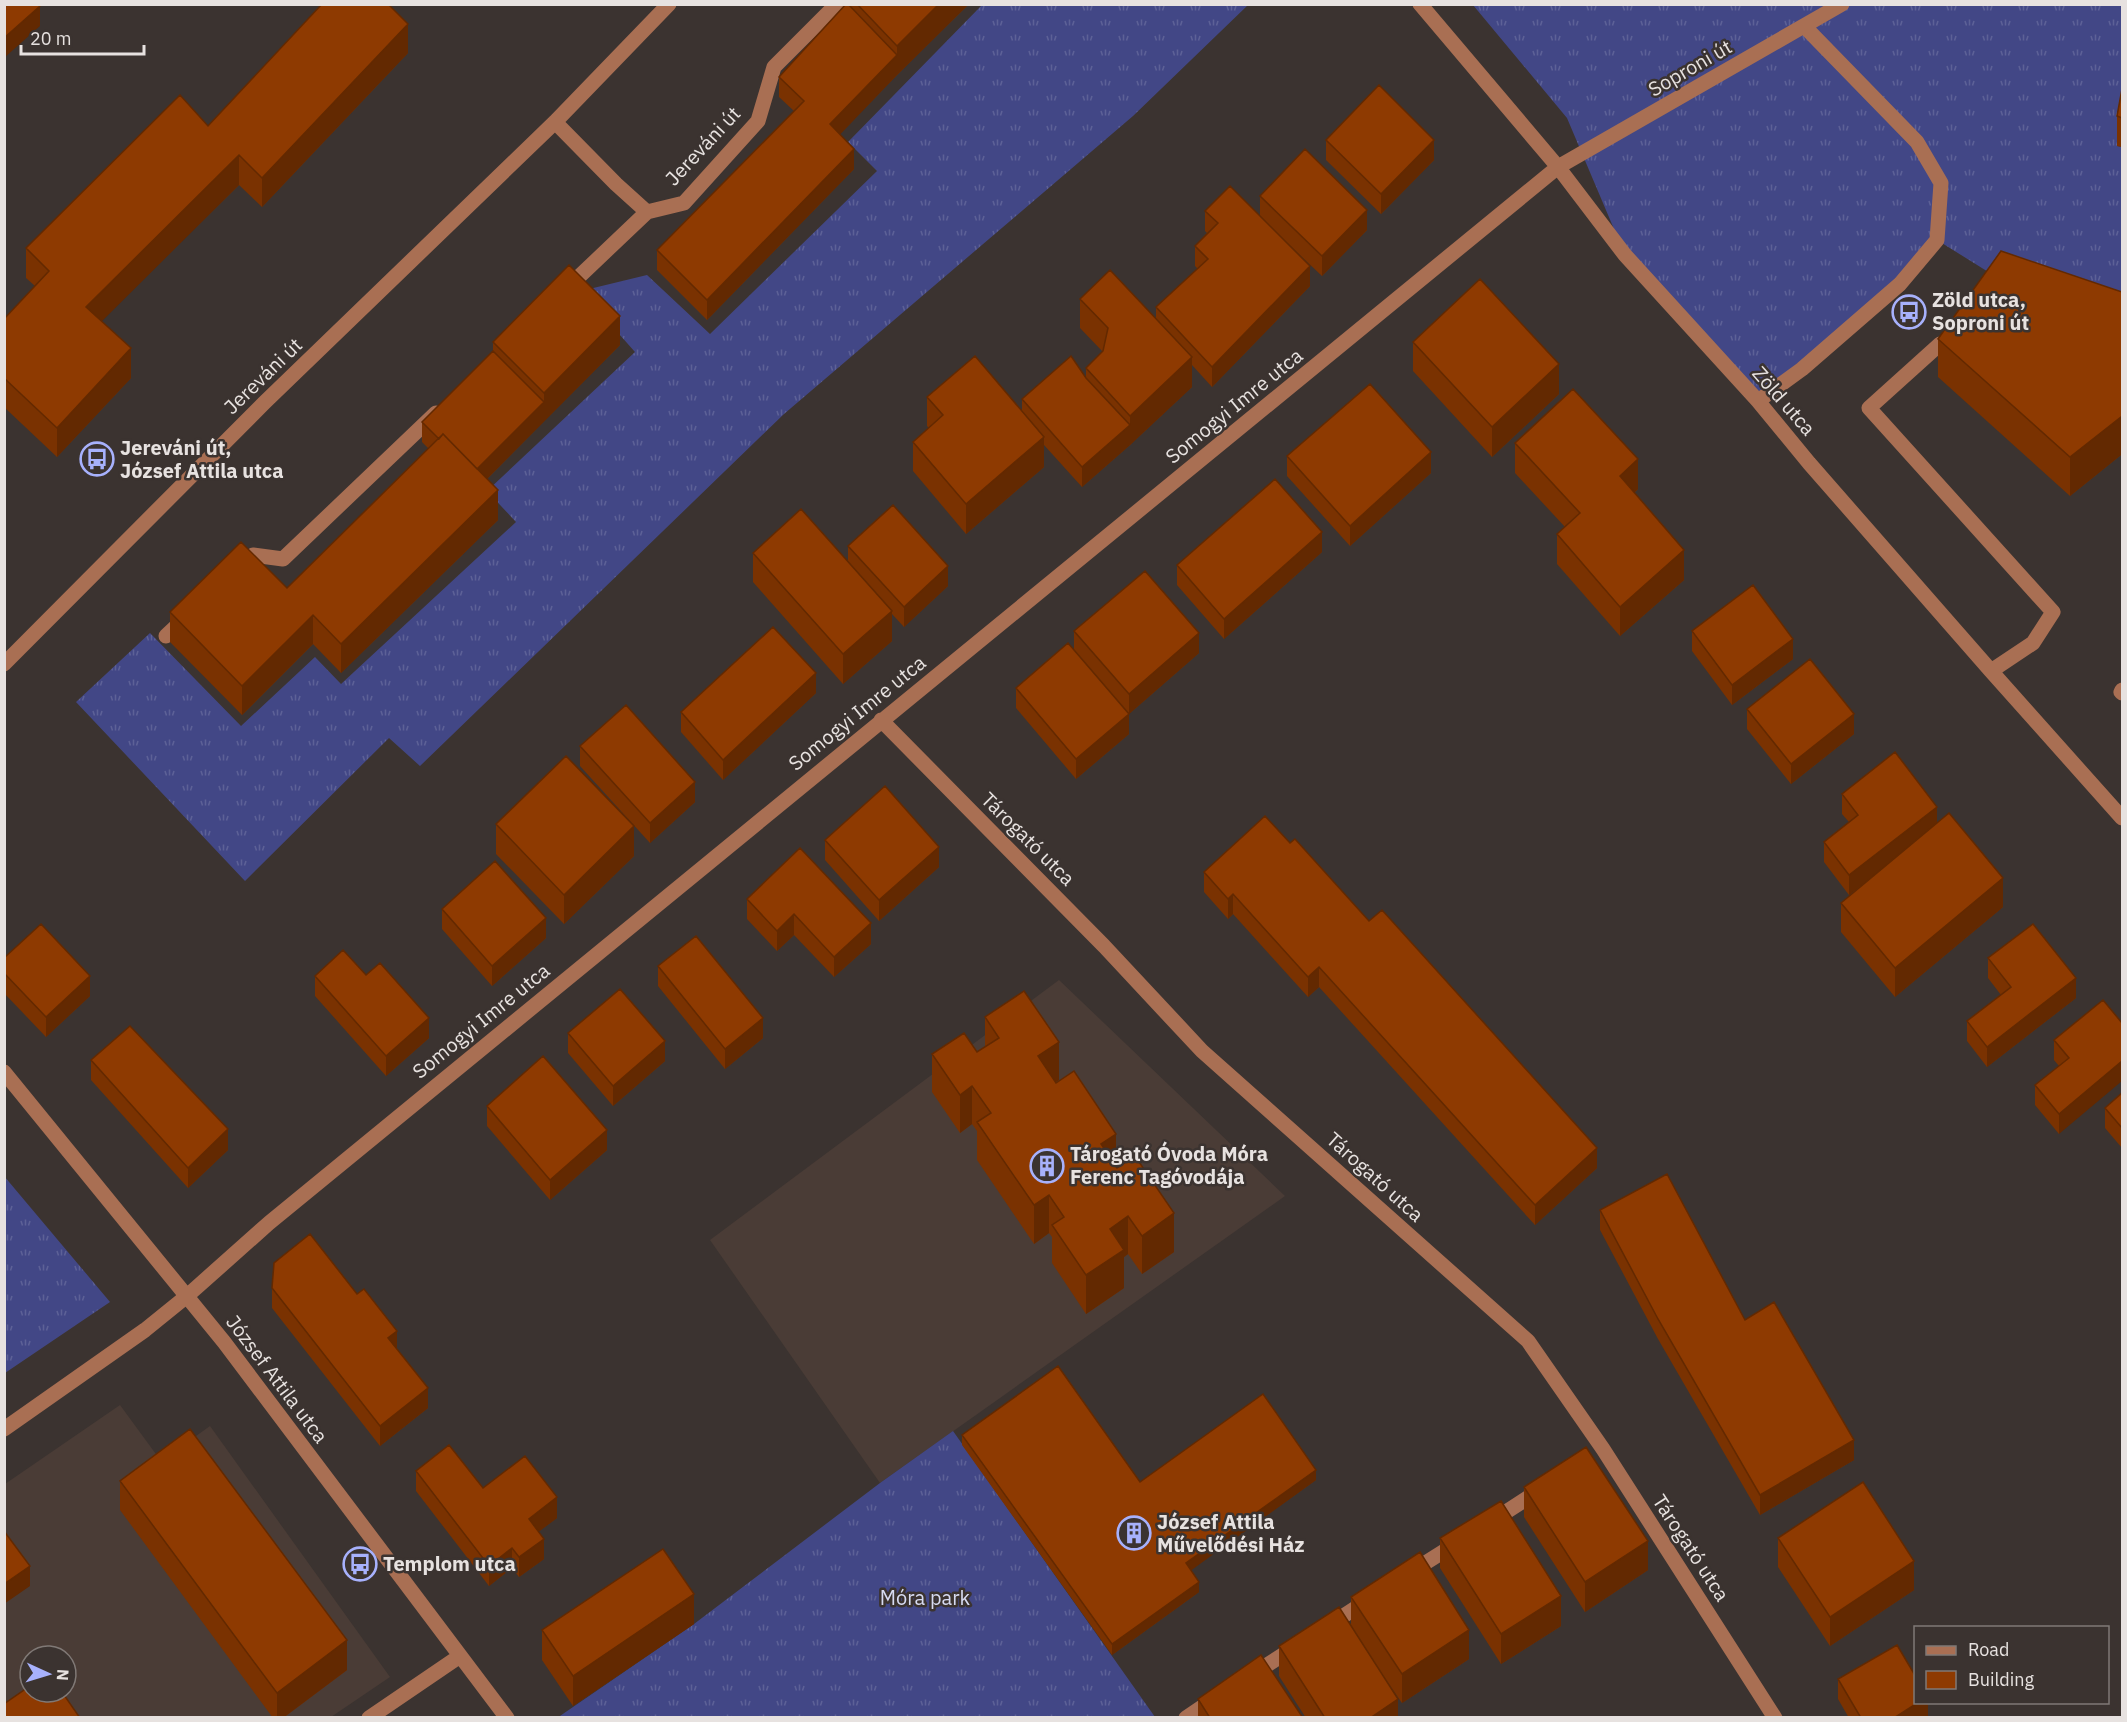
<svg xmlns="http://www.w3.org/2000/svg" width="2127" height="1722" viewBox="0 0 2127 1722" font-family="'IBM Plex Sans',sans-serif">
<defs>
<pattern id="grass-tufts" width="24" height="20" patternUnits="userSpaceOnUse" patternTransform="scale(1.5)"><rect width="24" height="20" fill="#424786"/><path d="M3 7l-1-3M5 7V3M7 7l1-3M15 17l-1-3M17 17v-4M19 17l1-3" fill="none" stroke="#5d6197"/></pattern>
</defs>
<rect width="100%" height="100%" fill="#3b3330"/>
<path fill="#4a3c36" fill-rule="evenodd" d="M 1059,980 L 1285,1196 L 880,1483 L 710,1240 Z
M 120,1405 L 161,1461 L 210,1426 L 390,1677 L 331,1717 L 5,1718 L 5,1484 ZM 30,1656 L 66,1656 L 66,1692 L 30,1692 Z"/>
<path fill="url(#grass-tufts)" d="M 982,5 L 1248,5 L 1133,116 L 784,414 L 420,766 L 389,738 L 245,881 L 76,702 L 150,633 L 241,726 L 315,657 L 341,684 L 516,522 L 487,491 L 635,352 L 581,291 L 647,275 L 710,334 L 877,171 L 848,142 Z
M 1473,5 L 2122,5 L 2122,118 L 2117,146 L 2122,147 L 2122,324 L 2006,283 L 1937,240 L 1900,284 L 1758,401 L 1625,255 L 1567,118 Z
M 4,1176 L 110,1302 L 5,1373 L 4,1373 Z
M 953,1431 L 1155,1717 L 557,1718 L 694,1624 L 880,1483 Z"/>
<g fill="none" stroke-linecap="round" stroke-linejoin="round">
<path stroke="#a96f53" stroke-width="15" d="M 1420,4 L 1558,167 L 1625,255 L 1758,401 L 1809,463 L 1991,671 L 2122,818
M 555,122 L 616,184 L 647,212 L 566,289
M 647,212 L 684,203 L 758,121 L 774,67 L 837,4
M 1940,344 L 1869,408 L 2053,612 L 2033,643 L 1991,671
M 1758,401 L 1802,369 L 1900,284 L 1937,240 L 1941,183 L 1917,142 L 1804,26
M 239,568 L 253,555 L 283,559 L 436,413
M 166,636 L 184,619
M 4,664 L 264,403 L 555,122 L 669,4
M 2122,690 L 2121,692 L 2122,693
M 881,720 L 1104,946 L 1202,1051 L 1528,1341 L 1603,1449 L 1775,1718
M 4,1072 L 224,1342 L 507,1718
M 4,1429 L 145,1330 L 187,1296 L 269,1223 L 1558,167 L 1842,4
M 1492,1521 L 1540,1490
M 1411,1572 L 1457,1543
M 1328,1626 L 1368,1600
M 1250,1676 L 1295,1647
M 369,1718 L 460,1656
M 1186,1718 L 1214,1699"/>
</g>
<path fill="#7a3201" d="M 846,4 L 969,4 L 897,75 L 840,134 L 854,169 L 707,320 L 657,270 L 657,250 L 794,111 L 779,97 L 779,77 Z
M 408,53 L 262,207 L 239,185 L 101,321 L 131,378 L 57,457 L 4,407 L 4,319 L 35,286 L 26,278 L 26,248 L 208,126 Z
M 2122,89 L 2122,147 L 2117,146 L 2117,116 Z
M 1326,140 L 1434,160 L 1381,214 L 1326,160 Z
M 1260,196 L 1367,230 L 1322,276 L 1283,239 L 1310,286 L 1212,387 L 1192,365 L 1192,387 L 1130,445 L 1082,487 L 1044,445 L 1044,467 L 966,534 L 913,471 L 913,442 L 929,428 L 927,426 L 927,397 L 1022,411 L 1022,399 L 1086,378 L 1086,368 L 1103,352 L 1080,328 L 1080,299 L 1156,319 L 1156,307 L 1198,269 L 1195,266 L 1195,246 L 1207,233 L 1205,231 L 1205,211 L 1260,216 Z
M 2122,292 L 2122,456 L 2121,455 L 2070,496 L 1938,377 L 1938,339 Z
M 493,342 L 620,345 L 487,479 L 498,520 L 341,673 L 313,644 L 242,715 L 170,642 L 170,612 L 287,588 L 429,449 L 422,442 L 422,422 L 493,351 Z
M 1413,342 L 1559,394 L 1492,457 L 1413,371 Z
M 1515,443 L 1638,489 L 1634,493 L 1684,580 L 1620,636 L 1557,564 L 1557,534 L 1565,527 L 1515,473 Z
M 1287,456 L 1431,473 L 1350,546 L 1287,476 Z
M 848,546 L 948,586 L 904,627 L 892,614 L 892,641 L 843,684 L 753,582 L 753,553 L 848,562 Z
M 1322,552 L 1224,639 L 1177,585 L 1177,565 Z
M 1074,631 L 1199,653 L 1129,714 L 1129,734 L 1076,779 L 1016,708 L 1016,688 L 1074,650 Z
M 1692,631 L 1793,659 L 1732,705 L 1692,651 Z
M 816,693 L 723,780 L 681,732 L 681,712 Z
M 1747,709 L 1854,734 L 1791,784 L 1747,729 Z
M 580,746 L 695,802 L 650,843 L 580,766 Z
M 1842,794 L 1937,824 L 2003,907 L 1895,997 L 1841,932 L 1841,903 L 1871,878 L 1849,895 L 1824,862 L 1824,842 L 1849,822 L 1842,814 Z
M 496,824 L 634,856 L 564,924 L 496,854 Z
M 825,840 L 939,867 L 879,921 L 825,860 Z
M 1290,843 L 1369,921 L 1597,1168 L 1535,1225 L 1319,987 L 1308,997 L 1233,914 L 1228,919 L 1204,892 L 1204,872 Z
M 800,848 L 871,944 L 834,977 L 794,935 L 777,951 L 747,919 L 747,899 Z
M 442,909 L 546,938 L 492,986 L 442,929 Z
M 4,958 L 90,996 L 46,1037 L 4,993 Z
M 1988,958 L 2076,998 L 1987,1067 L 1967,1041 L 1967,1021 L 2001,995 L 1988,978 Z
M 658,966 L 763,1038 L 725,1069 L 658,986 Z
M 315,976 L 429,1038 L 386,1076 L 315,996 Z
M 2103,1000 L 2059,1134 L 2035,1105 L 2035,1085 L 2059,1066 L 2054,1060 L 2054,1040 Z
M 985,1017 L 1059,1080 L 1055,1082 L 1116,1167 L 1174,1252 L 1142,1274 L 1128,1254 L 1124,1257 L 1124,1288 L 1086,1314 L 1052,1263 L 1052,1237 L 1049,1233 L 1034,1244 L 977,1160 L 977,1131 L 972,1124 L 960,1133 L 932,1092 L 932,1054 L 977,1052 L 985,1047 Z
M 568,1033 L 665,1061 L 613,1106 L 568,1053 Z
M 91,1060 L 228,1150 L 188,1188 L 91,1080 Z
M 2122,1093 L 2122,1148 L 2105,1128 L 2105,1108 Z
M 487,1106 L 607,1150 L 550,1200 L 487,1126 Z
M 1600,1210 L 1745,1320 L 1854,1460 L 1760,1515 L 1658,1339 L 1600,1230 Z
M 272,1288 L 397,1349 L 428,1408 L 380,1446 L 272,1308 Z
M 962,1435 L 1140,1482 L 1316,1480 L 1191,1570 L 1199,1592 L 1112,1655 L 962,1445 Z
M 416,1471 L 483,1488 L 557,1518 L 538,1532 L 544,1559 L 519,1577 L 512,1568 L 489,1586 L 416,1491 Z
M 120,1481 L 347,1670 L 283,1718 L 273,1718 L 120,1510 Z
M 1524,1487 L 1648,1570 L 1585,1612 L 1524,1517 Z
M 1440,1538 L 1561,1626 L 1501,1664 L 1440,1568 Z
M 1778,1538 L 1914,1590 L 1830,1646 L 1778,1567 Z
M 1351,1597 L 1469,1659 L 1402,1703 L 1382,1674 L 1398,1718 L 1306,1718 L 1279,1676 L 1279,1646 L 1351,1625 Z
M 694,1624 L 573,1706 L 542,1660 L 542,1630 Z
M 1838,1679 L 1928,1702 L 1928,1718 L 1849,1718 L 1838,1699 Z
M 1198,1699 L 1303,1718 L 1198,1718 Z"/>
<path fill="#632901" d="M 939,4 L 969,4 L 897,75 L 830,145 L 830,124 L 897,55 L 897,46 Z
M 40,6 L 40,26 L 4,58 L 4,38 Z
M 408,24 L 408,53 L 262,207 L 262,178 Z
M 1434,140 L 1434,160 L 1381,214 L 1381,194 Z
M 854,149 L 854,169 L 707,320 L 707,300 Z
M 239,155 L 239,185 L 86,337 L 86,307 Z
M 1367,210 L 1367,230 L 1322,276 L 1322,256 Z
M 1310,266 L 1310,286 L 1212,387 L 1212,367 Z
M 620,316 L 620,345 L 473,493 L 473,473 L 544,402 L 544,393 Z
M 131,348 L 131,378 L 57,457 L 57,428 Z
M 1192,357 L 1192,387 L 1130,445 L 1130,416 Z
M 1559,364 L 1559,394 L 1492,457 L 1492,427 Z
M 2121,417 L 2121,455 L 2070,496 L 2070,457 Z
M 1130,425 L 1130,445 L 1082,487 L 1082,467 Z
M 1044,437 L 1044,467 L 966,534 L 966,504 Z
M 1431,452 L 1431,473 L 1350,546 L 1350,526 Z
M 1638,459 L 1638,489 L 1620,506 L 1620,476 Z
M 498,490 L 498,520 L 341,673 L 341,644 Z
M 1322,532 L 1322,552 L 1224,639 L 1224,619 Z
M 1684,550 L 1684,580 L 1620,636 L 1620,607 Z
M 948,566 L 948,586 L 904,627 L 904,607 Z
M 892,611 L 892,641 L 843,684 L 843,654 Z
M 313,615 L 313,644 L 242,715 L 242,686 Z
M 1199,633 L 1199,653 L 1129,714 L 1129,734 L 1076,779 L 1076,759 L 1129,714 L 1129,694 Z
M 1793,639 L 1793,659 L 1732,705 L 1732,685 Z
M 816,673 L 816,693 L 723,780 L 723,760 Z
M 1854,714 L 1854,734 L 1791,784 L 1791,764 Z
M 695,782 L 695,802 L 650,843 L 650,823 Z
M 1937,807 L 1937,827 L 1849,895 L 1849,875 Z
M 634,826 L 634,856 L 564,924 L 564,895 Z
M 939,847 L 939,867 L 879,921 L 879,900 Z
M 2003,878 L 2003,907 L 1895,997 L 1895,968 Z
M 1233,894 L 1233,914 L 1228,919 L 1228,899 Z
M 794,914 L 794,935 L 777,951 L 777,931 Z
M 546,918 L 546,938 L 492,986 L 492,966 Z
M 871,923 L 871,944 L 834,977 L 834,957 Z
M 1319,967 L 1319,987 L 1308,997 L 1308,977 Z
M 90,976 L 90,996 L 46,1037 L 46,1017 Z
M 2076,978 L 2076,998 L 1987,1067 L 1987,1047 Z
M 429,1018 L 429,1038 L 386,1076 L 386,1056 Z
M 763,1018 L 763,1038 L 725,1069 L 725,1049 Z
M 665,1041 L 665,1061 L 613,1106 L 613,1086 Z
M 1059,1042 L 1059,1080 L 1038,1094 L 1038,1056 Z
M 2122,1061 L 2122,1081 L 2059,1134 L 2059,1114 Z
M 972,1086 L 972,1124 L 960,1133 L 960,1095 Z
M 228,1129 L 228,1150 L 188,1188 L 188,1168 Z
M 607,1130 L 607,1150 L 550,1200 L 550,1180 Z
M 1116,1134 L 1116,1172 L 1101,1144 Z
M 1597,1148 L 1597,1168 L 1535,1225 L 1535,1205 Z
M 1049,1195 L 1049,1233 L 1034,1244 L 1034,1205 Z
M 1174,1213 L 1174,1252 L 1142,1274 L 1142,1236 Z
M 1128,1216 L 1128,1254 L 1124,1257 L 1124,1288 L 1086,1314 L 1086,1275 L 1110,1229 Z
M 397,1331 L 397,1351 L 388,1338 Z
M 428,1388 L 428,1408 L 380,1446 L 380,1426 Z
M 1854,1440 L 1854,1460 L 1760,1515 L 1760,1495 Z
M 1316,1470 L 1316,1480 L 1186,1574 L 1186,1563 Z
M 557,1497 L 557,1518 L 529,1539 L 529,1519 Z
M 544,1539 L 544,1559 L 519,1577 L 519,1557 Z
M 1648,1541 L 1648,1570 L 1585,1612 L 1585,1582 Z
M 512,1548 L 512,1568 L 489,1586 L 489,1566 Z
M 1914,1561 L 1914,1590 L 1830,1646 L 1830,1617 Z
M 30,1566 L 30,1586 L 4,1604 L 4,1584 Z
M 1199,1582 L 1199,1592 L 1112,1655 L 1112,1644 Z
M 694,1594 L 694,1624 L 573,1706 L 573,1676 Z
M 1561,1596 L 1561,1626 L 1501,1664 L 1501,1634 Z
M 1469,1630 L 1469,1659 L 1402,1703 L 1402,1674 Z
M 347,1640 L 347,1670 L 283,1718 L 277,1718 L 277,1693 Z
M 1398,1699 L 1398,1718 L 1370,1718 Z
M 1919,1702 L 1928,1702 L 1928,1718 L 1894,1718 Z"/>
<path fill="#8e3a01" stroke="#632901" stroke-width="1.5" d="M 4,4 L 39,4 L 40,6 L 4,38 Z
M 322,4 L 388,4 L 408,24 L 262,178 L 239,155 L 86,307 L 131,348 L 57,428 L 4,378 L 4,319 L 49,271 L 26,248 L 180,95 L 208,126 Z
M 846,4 L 848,4 L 897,55 L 830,124 L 854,149 L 707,300 L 657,250 L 804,101 L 779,77 Z
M 857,4 L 939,4 L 897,46 Z
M 1379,85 L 1434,140 L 1381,194 L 1326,140 Z
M 2122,89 L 2122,118 L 2117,116 Z
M 1305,149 L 1367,210 L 1322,256 L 1260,196 Z
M 1230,186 L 1310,266 L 1212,367 L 1156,307 L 1208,259 L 1195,246 L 1218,223 L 1205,211 Z
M 2001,251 L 2122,292 L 2122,417 L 2121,417 L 2070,457 L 1938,339 Z
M 569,265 L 620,316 L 544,393 L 493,342 Z
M 1110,270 L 1192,357 L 1130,416 L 1086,368 L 1103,351 L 1108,328 L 1080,299 Z
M 1480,279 L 1559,364 L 1492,427 L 1413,342 Z
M 493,351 L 544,402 L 477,469 L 443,434 L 439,439 L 422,422 Z
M 975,356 L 1044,437 L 966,504 L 913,442 L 943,415 L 927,397 Z
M 1071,356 L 1086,378 L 1130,425 L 1082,467 L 1022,399 Z
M 1370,384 L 1431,452 L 1350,526 L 1287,456 Z
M 1573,389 L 1638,459 L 1620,476 L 1684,550 L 1620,607 L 1557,534 L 1580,513 L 1515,443 Z
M 443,434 L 498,490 L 341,644 L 313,615 L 242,686 L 170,612 L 241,542 L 287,588 Z
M 1275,479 L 1322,532 L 1224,619 L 1177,565 Z
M 893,505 L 948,566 L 904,607 L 848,546 Z
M 801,509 L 892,611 L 843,654 L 753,553 Z
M 1145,571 L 1199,633 L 1129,694 L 1074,631 Z
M 1753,585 L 1793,639 L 1732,685 L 1692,631 Z
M 773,627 L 816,673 L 723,760 L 681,712 Z
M 1068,643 L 1129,714 L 1076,759 L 1016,688 Z
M 1810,659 L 1854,714 L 1791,764 L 1747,709 Z
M 626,705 L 695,782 L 650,823 L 580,746 Z
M 1895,752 L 1937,807 L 1849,875 L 1824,842 L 1858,815 L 1842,794 Z
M 566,756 L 634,826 L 564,895 L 496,824 Z
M 885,786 L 939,847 L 879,900 L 825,840 Z
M 1949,813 L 2003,878 L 1895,968 L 1841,903 Z
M 1265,816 L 1290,843 L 1295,839 L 1369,921 L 1382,910 L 1597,1148 L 1535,1205 L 1319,967 L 1308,977 L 1233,894 L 1228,899 L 1204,872 Z
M 800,848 L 871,923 L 834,957 L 794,914 L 777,931 L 747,899 Z
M 495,861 L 546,918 L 492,966 L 442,909 Z
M 41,924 L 90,976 L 46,1017 L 4,973 L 4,958 Z
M 2033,924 L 2076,978 L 1987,1047 L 1967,1021 L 2011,987 L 1988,958 Z
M 696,936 L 763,1018 L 725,1049 L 658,966 Z
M 343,950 L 366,975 L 380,963 L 429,1018 L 386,1056 L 315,976 Z
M 620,989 L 665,1041 L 613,1086 L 568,1033 Z
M 1024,991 L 1059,1042 L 1038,1056 L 1056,1083 L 1074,1071 L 1116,1134 L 1101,1144 L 1117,1168 L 1135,1156 L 1174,1213 L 1142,1236 L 1128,1216 L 1110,1229 L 1124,1250 L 1086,1275 L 1052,1225 L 1064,1217 L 1049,1195 L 1034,1205 L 977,1122 L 991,1113 L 972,1086 L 960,1095 L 932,1054 L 964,1033 L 977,1052 L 999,1038 L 985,1017 Z
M 2103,1000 L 2122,1023 L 2122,1061 L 2059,1114 L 2035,1085 L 2069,1058 L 2054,1040 Z
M 130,1026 L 228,1129 L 188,1168 L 91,1060 Z
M 543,1056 L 607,1130 L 550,1180 L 487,1106 Z
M 2122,1093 L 2122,1128 L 2105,1108 Z
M 1667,1174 L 1745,1320 L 1774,1302 L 1854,1440 L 1760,1495 L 1658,1319 L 1600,1210 Z
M 310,1234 L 357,1294 L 364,1289 L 397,1331 L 388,1338 L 428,1388 L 380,1426 L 272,1288 L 274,1263 Z
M 1058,1366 L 1140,1482 L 1263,1394 L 1316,1470 L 1186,1563 L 1199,1582 L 1112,1644 L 962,1435 Z
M 190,1429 L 347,1640 L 277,1693 L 120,1481 Z
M 449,1445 L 483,1488 L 525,1456 L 557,1497 L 529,1519 L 544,1539 L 519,1557 L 512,1548 L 489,1566 L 416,1471 Z
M 1586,1447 L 1648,1541 L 1585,1582 L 1524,1487 Z
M 1863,1482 L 1914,1561 L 1830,1617 L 1778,1538 Z
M 1501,1501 L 1561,1596 L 1501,1634 L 1440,1538 Z
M 4,1531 L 30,1566 L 4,1584 Z
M 663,1549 L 694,1594 L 573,1676 L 542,1630 Z
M 1420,1552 L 1469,1630 L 1402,1674 L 1351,1597 Z
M 1339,1607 L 1398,1699 L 1370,1718 L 1325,1718 L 1279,1646 Z
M 1897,1645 L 1916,1677 L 1916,1702 L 1919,1702 L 1894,1718 L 1861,1718 L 1838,1679 Z
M 1261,1655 L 1303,1718 L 1210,1718 L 1198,1699 Z
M 30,1686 L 30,1692 L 62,1692 L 80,1718 L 4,1718 L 4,1704 Z"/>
<defs>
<g id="bus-ring" transform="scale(1.725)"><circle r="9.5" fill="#3b3330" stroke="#a7b1fc" stroke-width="1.5"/><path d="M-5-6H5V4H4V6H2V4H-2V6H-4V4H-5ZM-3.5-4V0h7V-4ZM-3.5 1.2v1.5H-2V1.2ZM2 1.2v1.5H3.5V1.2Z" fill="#a7b1fc"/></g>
<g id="building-ring" transform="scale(1.725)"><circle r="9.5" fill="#3b3330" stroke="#a7b1fc" stroke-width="1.5"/><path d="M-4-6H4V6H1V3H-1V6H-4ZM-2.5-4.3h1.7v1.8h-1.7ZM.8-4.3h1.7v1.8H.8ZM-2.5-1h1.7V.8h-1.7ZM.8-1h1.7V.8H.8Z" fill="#a7b1fc"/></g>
</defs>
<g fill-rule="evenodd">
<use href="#bus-ring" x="1909" y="312"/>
<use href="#bus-ring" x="97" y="459"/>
<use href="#building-ring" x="1047" y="1166"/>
<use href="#building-ring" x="1134" y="1533"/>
<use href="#bus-ring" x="360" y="1564"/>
</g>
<g text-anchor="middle" stroke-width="5" stroke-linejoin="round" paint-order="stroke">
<g font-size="20" fill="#e7e2e0" stroke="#3b3330">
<text transform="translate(1690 68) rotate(-30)" y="7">Soproni út</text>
<text transform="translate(703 146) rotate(-47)" y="7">Jereváni út</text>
<text transform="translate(263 376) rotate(-44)" y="7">Jereváni út</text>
<text transform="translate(1784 401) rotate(49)" y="7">Zöld utca</text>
<text transform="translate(1234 406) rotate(-39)" y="7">Somogyi Imre utca</text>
<text transform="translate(857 713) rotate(-39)" y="7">Somogyi Imre utca</text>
<text transform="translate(1028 839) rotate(45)" y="7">Tárogató utca</text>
<text transform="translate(481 1021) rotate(-39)" y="7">Somogyi Imre utca</text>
<text transform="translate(1375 1177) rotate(42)" y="7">Tárogató utca</text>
<text transform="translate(277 1379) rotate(53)" y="7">József Attila utca</text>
<text transform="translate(1691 1548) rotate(57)" y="7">Tárogató utca</text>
</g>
<g font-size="20" font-weight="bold" fill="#e7e2e0" stroke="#3b3330" text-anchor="start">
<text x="1932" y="307">Zöld utca,<tspan x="1932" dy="23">Soproni út</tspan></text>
<text x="120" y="455">Jereváni út,<tspan x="120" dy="23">József Attila utca</tspan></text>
<text x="1070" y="1161">Tárogató Óvoda Móra<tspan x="1070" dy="23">Ferenc Tagóvodája</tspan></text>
<text x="1157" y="1529">József Attila<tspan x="1157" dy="23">Művelődési Ház</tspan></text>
<text x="383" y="1571">Templom utca</text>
</g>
<g font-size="20" fill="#d7dbf2" stroke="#3b3330">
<text x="925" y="1605">Móra park</text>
</g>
</g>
<rect width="2127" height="1722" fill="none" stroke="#e7e2e0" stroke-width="12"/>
<rect x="1914" y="1626" width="195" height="78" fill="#3b3330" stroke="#807976" stroke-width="1.5"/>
<rect x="1926" y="1646" width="30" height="9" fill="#a96f53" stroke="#807976" stroke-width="1.5"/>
<text x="1968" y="1656" font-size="18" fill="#e7e2e0">Road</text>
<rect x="1926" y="1671" width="30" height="18" fill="#8e3a01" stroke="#807976" stroke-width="1.5"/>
<text x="1968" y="1686" font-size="18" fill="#e7e2e0">Building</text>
<g transform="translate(48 1674) rotate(94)"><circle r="28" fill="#3b3330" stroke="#807976" stroke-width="1.5"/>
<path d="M0-4.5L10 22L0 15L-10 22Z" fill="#a7b1fc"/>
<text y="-9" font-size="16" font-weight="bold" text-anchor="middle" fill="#e7e2e0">N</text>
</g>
<path d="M21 45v9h123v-9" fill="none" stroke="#e7e2e0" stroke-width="3"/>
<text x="30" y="45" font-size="18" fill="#e7e2e0" stroke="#3b3330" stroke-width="4.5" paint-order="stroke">20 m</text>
</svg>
